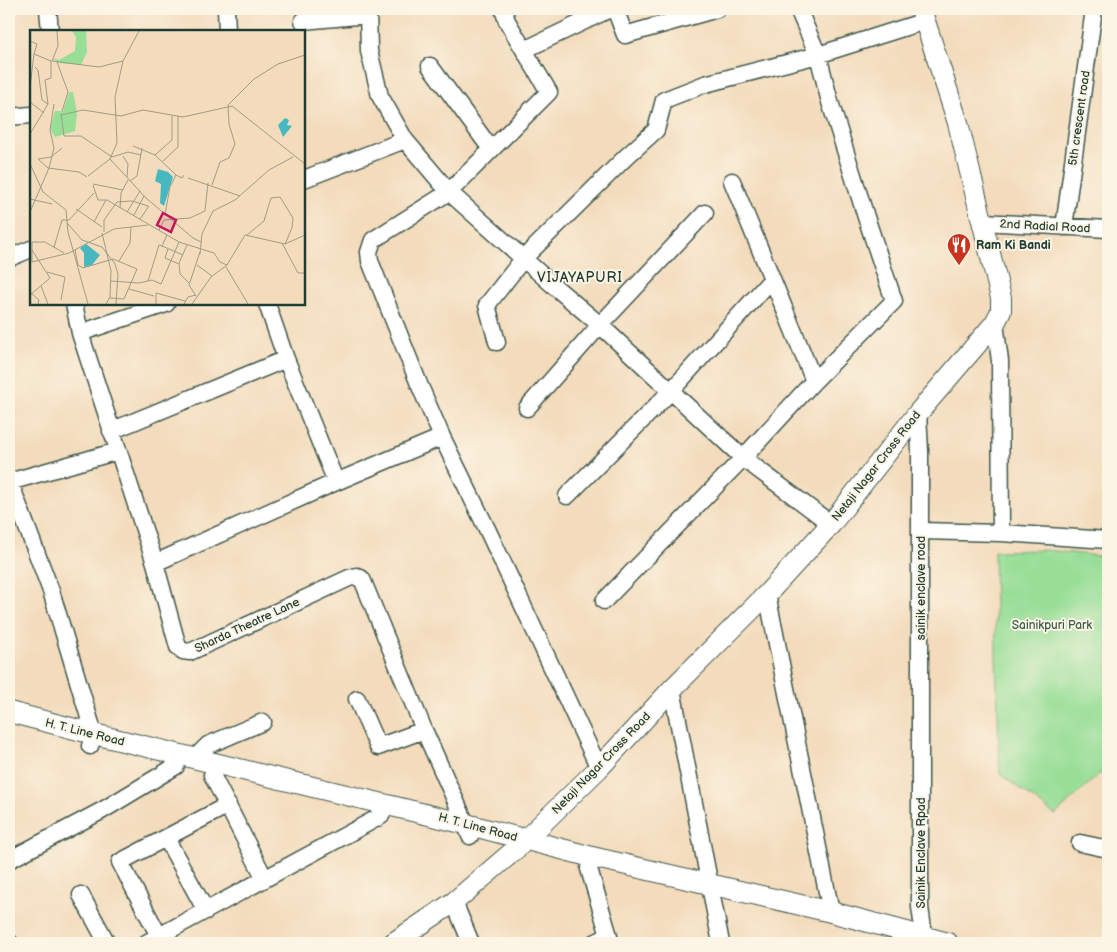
<svg xmlns="http://www.w3.org/2000/svg" width="1117" height="952" viewBox="0 0 1117 952" font-family="'Balsamiq Sans',sans-serif">
<rect width="100%" height="100%" fill="#fcf5e5"/>
<filter id="ink" filterUnits="userSpaceOnUse"><feTurbulence type="fractalNoise" baseFrequency=".02" numOctaves="2"/><feDisplacementMap in="SourceGraphic" scale="10" xChannelSelector="R" yChannelSelector="G"/><feConvolveMatrix kernelMatrix="1 2 1 2 8 2 1 2 1" color-interpolation-filters="sRGB"/></filter>
<filter id="wash" filterUnits="userSpaceOnUse"><feTurbulence type="fractalNoise" baseFrequency=".0096" numOctaves="4" result="noise"/><feDisplacementMap in="SourceGraphic" scale="20" xChannelSelector="R" yChannelSelector="G"/><feGaussianBlur stdDeviation="1.12" result="paint"/><feColorMatrix in="noise" values="0 0 0 0 0 0 0 0 0 0 0 0 0 0 0 0 0 1.4 0 .05"/><feComposite in="paint" operator="in"/></filter>
<g filter="url(#wash)">
<rect width="100%" height="100%" fill="#f3dbbc"/>
<path fill="#98de97" stroke="#5c8e66" d="M 1046,550 L 1108,557 L 1108,773 L 1099,774 L 1055,815 L 1000,774 L 996,658 L 994,551 Z"/>
</g>
<g filter="url(#ink)">
<g fill="none" stroke-linecap="round" stroke-linejoin="round">
<g stroke="#3f5548" stroke-width="19">
<path id="minor" d="M 48,9 L 50,31
M 226,9 L 227,31
M 368,9 L 369,51 L 380,96 L 405,140
M 503,9 L 507,21 L 524,50
M 610,9 L 524,50 L 549,92 L 449,192 L 554,286 L 600,325 L 743,458 L 831,524
M 615,9 L 625,35 L 717,9
M 303,21 L 368,15
M 430,66 L 491,149
M 9,117 L 31,115
M 304,179 L 405,140 L 449,192 L 373,240 L 369,252 L 370,261 L 419,384 L 442,437 L 488,531 L 599,768
M 732,181 L 814,381
M 982,222 L 1108,229
M 1064,227 L 1094,9
M 9,258 L 31,249
M 74,304 L 80,333 L 155,563 L 178,647 L 183,651 L 190,652 L 349,578 L 357,576 L 362,579 L 424,730 L 466,824 L 470,836
M 267,304 L 286,359 L 336,482
M 995,323 L 1000,361 L 1001,533
M 80,333 L 166,304
M 497,342 L 487,305 L 523,259 L 627,156 L 656,130 L 664,100 L 705,84 L 818,55 L 925,21
M 527,408 L 600,325 L 705,213
M 918,413 L 920,451 L 920,907 L 925,943
M 111,431 L 286,359
M 9,480 L 51,591 L 94,734 L 90,746
M 9,482 L 118,451
M 567,496 L 671,391 L 771,280
M 921,531 L 1001,533 L 1108,540
M 155,563 L 336,482 L 442,437
M 767,594 L 831,912
M 604,601 L 743,458 L 814,381 L 894,301 L 866,217 L 830,102 L 818,55 L 798,9
M 672,689 L 721,943
M 357,699 L 378,747 L 424,730
M 194,759 L 208,745 L 263,722
M 212,775 L 265,879
M 166,838 L 206,911
M 1080,843 L 1108,849
M 592,857 L 589,869 L 609,936 L 594,943
M 9,860 L 103,810 L 176,766
M 81,895 L 107,943
M 454,902 L 471,943
M 159,936 L 120,862 L 228,805
M 9,942 L 10,943
M 146,943 L 381,816"/>
</g>
<g stroke="#3f5548" stroke-width="22">
<path id="tertiary" d="M 9,712 L 94,734 L 466,824 L 592,857 L 831,912 L 948,943
M 393,943 L 454,902 L 517,848 L 599,768 L 672,689 L 767,594 L 831,524 L 918,413 L 995,323 L 1001,311 L 1001,298 L 958,123 L 921,9"/>
</g>
<use href="#minor" stroke="#fff" stroke-width="16"/>
<use href="#tertiary" stroke="#fff" stroke-width="20"/>
</g>
</g>
<defs>
<g id="restaurant-pin" transform="scale(1.25)"><path d="M0 17L-7.5 6A9.5 9.5 0 1 1 7.5 6Z" fill="#c8321e" stroke="#fcf5e5"/><path d="M-5-6h1v4h1v-4h1v4h1v-4h1v5L-1.5 .5V6h-2V.5L-5-1ZM5-6V6H3V1.5H1.5Q1.5-4 5-6Z" fill="#fff"/></g>
</defs>
<g fill-rule="evenodd">
<use href="#restaurant-pin" x="959" y="245"/>
</g>
<g text-anchor="middle" stroke-width="4" stroke-linejoin="round" paint-order="stroke">
<g font-size="12" fill="#1f3d34" stroke="#fcf5e5">
<text transform="translate(1079 118) rotate(-82)" y="4">5th crescent road</text>
<text transform="translate(1045 226) rotate(3)" y="4">2nd Radial Road</text>
<text transform="translate(876 466) rotate(-52)" y="4">Netaji Nagar Cross Road</text>
<text transform="translate(921 588) rotate(-90)" y="4">sainik enclave road</text>
<text transform="translate(247 625) rotate(-25)" y="4">Sharda Theatre Lane</text>
<text transform="translate(85 732) rotate(14)" y="4">H. T. Line Road</text>
<text transform="translate(601 763) rotate(-46)" y="4">Netaji Nagar Cross Road</text>
<text transform="translate(478 827) rotate(15)" y="4">H. T. Line Road</text>
<text transform="translate(921 853) rotate(-90)" y="4">Sainik Enclave Rpad</text>
</g>
<g font-size="12" font-weight="bold" fill="#1f3d34" stroke="#fcf5e5" text-anchor="start">
<text x="976" y="249">Ram Ki Bandi</text>
</g>
<g font-size="12" fill="#375d48" stroke="#fcf5e5">
<text x="1052" y="629">Sainikpuri Park</text>
</g>
<g font-size="14" letter-spacing="1" fill="#1f3d34" stroke="#fcf5e5">
<text x="580" y="282">VIJAYAPURI</text>
</g>
</g>
<g transform="translate(30 30)">
<rect width="275" height="275" fill="#f3dbbc"/>
<path d="M 42,1 L 56,1 L 57,22 L 51,35 L 28,33 L 23,28 L 29,30 L 45,21 L 46,7 ZM 39,62 L 43,62 L 47,83 L 45,101 L 25,107 L 20,99 L 25,81 L 33,81 Z" fill="#98de97"/>
<path d="M 255,88 L 259,90 L 257,95 L 262,96 L 253,107 L 248,95 ZM 128,139 L 138,142 L 143,147 L 134,176 L 130,173 L 131,154 L 125,151 ZM 56,214 L 70,225 L 62,235 L 54,237 L 54,223 L 50,218 Z" fill="#48b8c0"/>
<path fill="none" stroke="#9e9c86" stroke-width="1" d="M 0,11 L 7,14 L 4,24 L 21,31M 22,31 L 69,37 L 93,31M 22,31 L 28,16 L 27,1M 93,31 L 109,1M 27,32 L 38,62 L 32,81M 5,37 L 8,40 L 12,70 L 18,74M 0,57 L 4,24M 0,72 L 14,83M 198,75 L 224,49 L 248,34 L 275,25M 31,84 L 34,106M 31,85 L 53,80 L 91,86 L 113,80 L 153,87 L 202,76 L 275,134M 0,104 L 18,74 L 15,50 L 21,48 L 21,31M 34,106 L 51,106 L 82,127 L 98,122 L 111,125M 103,116 L 125,125 L 146,145 L 152,148 L 154,145M 125,125 L 142,110 L 142,86M 93,126 L 98,134 L 97,147M 8,129 L 21,127 L 32,118M 8,129 L 18,138 L 49,142 L 57,147M 80,129 L 116,168 L 163,208 L 171,212M 133,131 L 148,117 L 148,86M 0,134 L 13,162 L 36,180 L 38,202 L 58,274M 19,138 L 24,118 L 20,100 L 24,74M 58,146 L 80,129 L 87,113 L 85,67 L 93,31M 158,148 L 210,166M 100,151 L 107,146 L 112,118M 63,154 L 93,160M 63,155 L 68,170 L 77,170 L 149,212 L 184,223 L 190,232 L 197,235M 182,155 L 190,132 L 199,128 L 205,114 L 199,94 L 198,75M 0,169 L 22,174M 90,178 L 91,163 L 98,150M 46,179 L 72,197M 0,182 L 19,138M 97,182 L 110,161M 135,184 L 140,157 L 146,145M 104,185 L 114,166M 110,189 L 119,176M 64,192 L 76,170M 37,193 L 52,210 L 72,217 L 85,234 L 88,244 L 86,274M 129,200 L 134,190 L 160,188 L 175,181 L 178,153M 74,202 L 74,190 L 87,172 L 102,171 L 118,176M 72,203 L 81,241 L 80,267 L 76,274M 217,205 L 234,191 L 241,168 L 250,167 L 263,188 L 262,198 L 255,214M 2,212 L 15,212 L 34,223M 252,213 L 268,243 L 275,243M 157,215 L 149,233 L 150,244 L 160,254M 132,216 L 153,225M 24,217 L 32,190 L 39,190 L 64,163M 138,219 L 135,228 L 149,234M 45,220 L 48,235 L 53,238 L 83,229 L 107,239 L 94,269 L 80,268M 170,224 L 172,204 L 183,181 L 205,170 L 239,140 L 263,127M 89,231 L 100,213 L 101,197M 2,232 L 2,212M 2,232 L 39,223 L 84,199 L 118,195M 167,235 L 182,246M 197,235 L 215,205 L 255,214 L 275,205M 196,237 L 218,274M 17,242 L 35,247 L 31,270M 81,251 L 109,253 L 122,250 L 131,254M 118,251 L 129,215 L 132,216 L 137,205M 131,254 L 149,212M 11,256 L 18,274M 99,259 L 124,266M 0,262 L 9,270 L 8,274M 0,265 L 20,248 L 2,220M 166,266 L 159,255 L 170,222M 126,274 L 126,263 L 155,271M 154,274 L 158,267 L 166,265M 162,274 L 181,247 L 197,235"/>
<path fill="#c2185b" fill-opacity="0.15" stroke="#c2185b" stroke-width="2.5" d="M 133,183 L 146,190 L 141,202 L 127,195 Z"/>
<rect width="275" height="275" fill="none" stroke="#1f3d34" stroke-width="2.5"/>
</g>
<rect width="1117" height="952" fill="none" stroke="#fcf5e5" stroke-width="30"/>
</svg>
